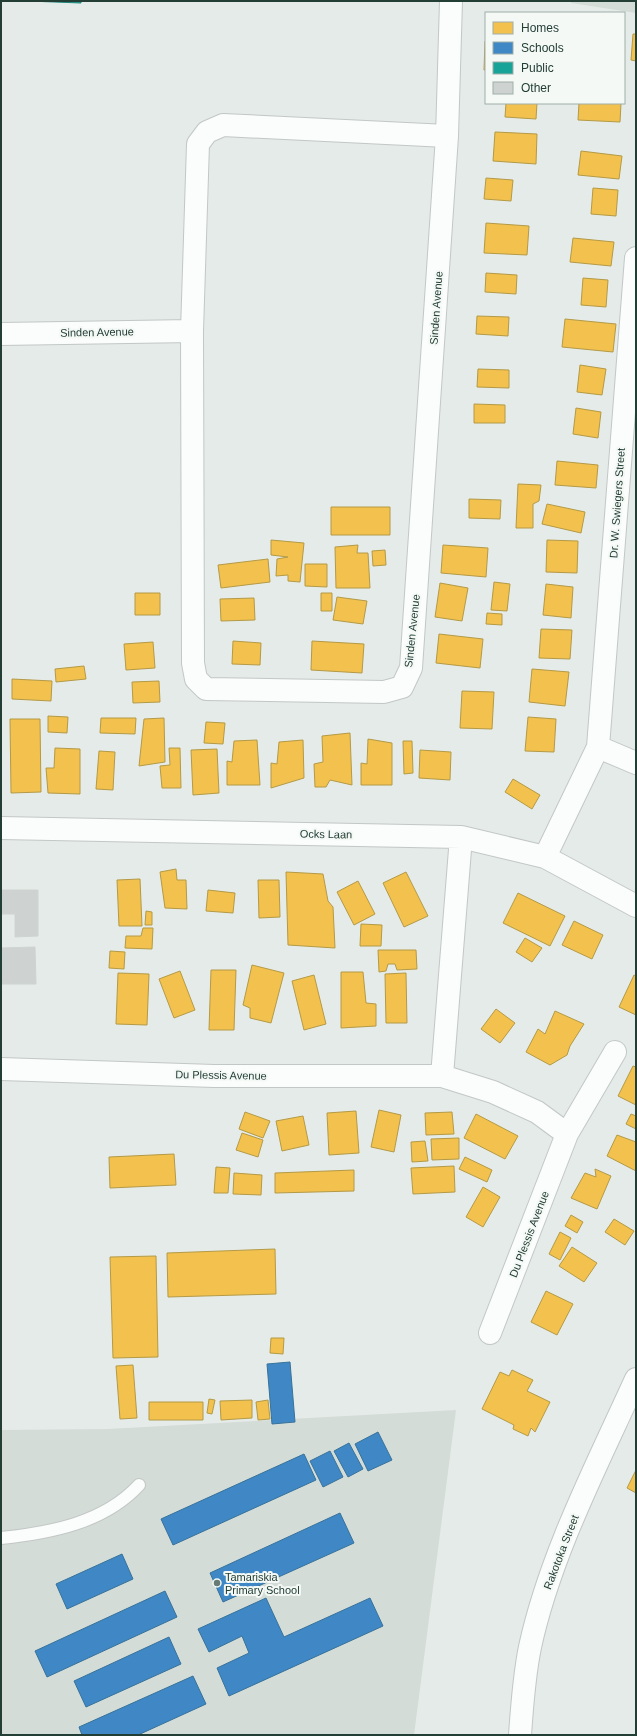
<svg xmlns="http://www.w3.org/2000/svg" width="637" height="1736" viewBox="0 0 637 1736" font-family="Arial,sans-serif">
<rect width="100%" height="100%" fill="#e5ebe8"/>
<path fill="#d4dcd8" d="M 571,1 L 636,1 L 636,13 L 571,3 Z
M 456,1410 L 414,1735 L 1,1735 L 1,1430 L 108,1429 Z"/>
<path fill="#f2c14e" stroke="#b49a46" d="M 633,34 L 636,34 L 636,61 L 631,60 Z
M 485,41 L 486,41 L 486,70 L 484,70 Z
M 506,103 L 537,103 L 536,119 L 505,117 Z
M 579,103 L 621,103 L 620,122 L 578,120 Z
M 495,132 L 537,134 L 536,164 L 493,161 Z
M 581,151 L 622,156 L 619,179 L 578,175 Z
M 486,178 L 513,180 L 511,201 L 484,199 Z
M 593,188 L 618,190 L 616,216 L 591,214 Z
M 486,223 L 529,226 L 527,255 L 484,253 Z
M 573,238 L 614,242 L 611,266 L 570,262 Z
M 486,273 L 517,275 L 516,294 L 485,292 Z
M 583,278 L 608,280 L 606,307 L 581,305 Z
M 477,316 L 509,317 L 508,336 L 476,334 Z
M 565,319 L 616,324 L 613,352 L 562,347 Z
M 580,365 L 606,369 L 602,395 L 577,392 Z
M 478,369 L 509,370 L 509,388 L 477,387 Z
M 474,404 L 505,405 L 505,423 L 474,423 Z
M 576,408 L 601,412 L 598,438 L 573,434 Z
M 557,461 L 598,465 L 596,488 L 555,485 Z
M 518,484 L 541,485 L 539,501 L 533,504 L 533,528 L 516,528 Z
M 469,499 L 501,500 L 500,519 L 469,518 Z
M 547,504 L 585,512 L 581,533 L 542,524 Z
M 331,507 L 390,507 L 390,535 L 331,535 Z
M 271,540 L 304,543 L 300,582 L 288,581 L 288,575 L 276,576 L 277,559 L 288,557 L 271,555 Z
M 547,540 L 578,541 L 577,573 L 546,572 Z
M 358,545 L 357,553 L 368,553 L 370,588 L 336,588 L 335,547 Z
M 443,545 L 488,548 L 486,577 L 441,573 Z
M 385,550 L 386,565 L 373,566 L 372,551 Z
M 268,559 L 270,582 L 221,588 L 218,565 Z
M 305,564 L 327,564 L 327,587 L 305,586 Z
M 494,582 L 510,584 L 507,611 L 491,610 Z
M 440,583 L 468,588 L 462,621 L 435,617 Z
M 546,584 L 573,587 L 571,618 L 543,615 Z
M 135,593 L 160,593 L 160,615 L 135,615 Z
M 321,593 L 332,593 L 332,611 L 321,611 Z
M 337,597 L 367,601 L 363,624 L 333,620 Z
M 254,598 L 255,620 L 221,621 L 220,599 Z
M 487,613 L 502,614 L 502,625 L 486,624 Z
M 541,629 L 572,630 L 570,659 L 539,658 Z
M 439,634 L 483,639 L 480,668 L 436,663 Z
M 233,641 L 261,643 L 260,665 L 232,664 Z
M 312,641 L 364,644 L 362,673 L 311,670 Z
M 153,642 L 155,668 L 126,670 L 124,644 Z
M 84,666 L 86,679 L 56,682 L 55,669 Z
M 532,669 L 569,672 L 565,706 L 529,702 Z
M 12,679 L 52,681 L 51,701 L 12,699 Z
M 159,681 L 160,702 L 133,703 L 132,682 Z
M 462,691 L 494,692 L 492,729 L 460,728 Z
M 48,716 L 68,717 L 67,733 L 48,732 Z
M 528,717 L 556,719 L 554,752 L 525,751 Z
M 101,718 L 136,718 L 135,734 L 100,733 Z
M 164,718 L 165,762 L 139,766 L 144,719 Z
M 10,719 L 40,719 L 41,792 L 11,793 Z
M 206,722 L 225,723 L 223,744 L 204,743 Z
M 350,733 L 352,785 L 330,780 L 326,787 L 315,787 L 314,764 L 323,762 L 322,736 Z
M 368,739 L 392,743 L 392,785 L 361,785 L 361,763 L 367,764 Z
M 257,740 L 260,785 L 227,785 L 227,761 L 232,762 L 234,741 Z
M 303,740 L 304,778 L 271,788 L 271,763 L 277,764 L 279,742 Z
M 403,741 L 412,741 L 413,773 L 404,774 Z
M 55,748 L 80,749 L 80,794 L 48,793 L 46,768 L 54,768 Z
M 169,748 L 180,748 L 181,788 L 162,788 L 160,766 L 170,765 Z
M 217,749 L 219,793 L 193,795 L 191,750 Z
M 420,750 L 451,752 L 450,780 L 419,778 Z
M 99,751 L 115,752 L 113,790 L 96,789 Z
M 513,779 L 540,795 L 532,809 L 505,792 Z
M 176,869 L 177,880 L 186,880 L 187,909 L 165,908 L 160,872 Z
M 286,872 L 323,874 L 328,901 L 333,907 L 335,948 L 288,945 Z
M 406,872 L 428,916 L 404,927 L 383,883 Z
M 140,879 L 142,926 L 119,926 L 117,880 Z
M 258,880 L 279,880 L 280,917 L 259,918 Z
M 358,881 L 375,914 L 354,925 L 337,892 Z
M 208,890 L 235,893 L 233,913 L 206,911 Z
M 518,893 L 565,916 L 550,946 L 503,923 Z
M 146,911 L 152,912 L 152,925 L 145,925 Z
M 574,921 L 603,935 L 592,959 L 562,945 Z
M 361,924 L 382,925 L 381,946 L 360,946 Z
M 143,928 L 153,928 L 152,949 L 125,948 L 126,936 L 141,936 Z
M 525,938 L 542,948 L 532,962 L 516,952 Z
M 378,950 L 416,950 L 417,969 L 397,970 L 395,964 L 388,964 L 386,971 L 379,972 Z
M 110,951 L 125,952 L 124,969 L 109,968 Z
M 252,965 L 284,973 L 271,1023 L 250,1018 L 250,1008 L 243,1005 Z
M 211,970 L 236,970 L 234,1030 L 209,1030 Z
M 180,971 L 195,1010 L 174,1018 L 159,979 Z
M 341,972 L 363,972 L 366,1003 L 376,1004 L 376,1026 L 341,1028 Z
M 118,973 L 149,974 L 147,1025 L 116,1024 Z
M 406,973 L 407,1023 L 386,1023 L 385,974 Z
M 314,975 L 326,1024 L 304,1030 L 292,981 Z
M 634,975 L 636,976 L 636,1015 L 619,1007 Z
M 496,1009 L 515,1023 L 500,1043 L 481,1029 Z
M 555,1011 L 584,1024 L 570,1046 L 567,1055 L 550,1065 L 526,1052 L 538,1029 L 545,1034 Z
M 633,1066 L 636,1067 L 636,1105 L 618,1096 Z
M 379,1110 L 401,1115 L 394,1152 L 371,1147 Z
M 356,1111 L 359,1153 L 329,1155 L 327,1113 Z
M 245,1112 L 270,1121 L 263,1138 L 239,1129 Z
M 452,1112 L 454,1134 L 426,1135 L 425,1113 Z
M 476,1114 L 518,1136 L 505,1159 L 464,1138 Z
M 631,1114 L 636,1116 L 636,1129 L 626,1124 Z
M 303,1116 L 309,1145 L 282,1151 L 276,1121 Z
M 242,1133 L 263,1140 L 258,1157 L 236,1150 Z
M 617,1135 L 636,1142 L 636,1171 L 607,1156 Z
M 459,1138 L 459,1159 L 432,1160 L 431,1139 Z
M 425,1141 L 428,1161 L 412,1162 L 411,1142 Z
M 174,1154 L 176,1185 L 110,1188 L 109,1157 Z
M 465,1157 L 492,1170 L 487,1182 L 459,1169 Z
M 454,1166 L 455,1192 L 413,1194 L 411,1168 Z
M 216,1167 L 230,1168 L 228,1193 L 214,1193 Z
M 595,1169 L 611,1176 L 597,1209 L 571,1198 L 585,1173 L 596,1177 Z
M 354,1170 L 354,1191 L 275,1193 L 275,1173 Z
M 234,1173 L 262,1175 L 261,1195 L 233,1194 Z
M 483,1187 L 500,1197 L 483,1227 L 466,1217 Z
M 571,1215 L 583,1222 L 577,1233 L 565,1226 Z
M 614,1219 L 634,1231 L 625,1245 L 605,1232 Z
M 560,1232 L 571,1238 L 560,1260 L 549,1254 Z
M 572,1247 L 597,1263 L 584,1282 L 559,1266 Z
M 275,1249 L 276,1294 L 168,1297 L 167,1253 Z
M 156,1256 L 158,1357 L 113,1358 L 110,1257 Z
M 546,1291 L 573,1304 L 557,1335 L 531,1322 Z
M 271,1338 L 284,1338 L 283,1354 L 270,1353 Z
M 133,1365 L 137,1418 L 120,1419 L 116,1366 Z
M 512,1370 L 533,1380 L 527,1391 L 550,1402 L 535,1432 L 531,1428 L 528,1436 L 513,1429 L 514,1425 L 482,1409 L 500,1372 L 509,1376 Z
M 209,1399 L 215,1400 L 212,1414 L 207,1413 Z
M 252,1400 L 252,1418 L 221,1420 L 220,1401 Z
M 268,1400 L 270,1419 L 258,1420 L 256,1402 Z
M 149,1402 L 203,1402 L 203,1420 L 149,1420 Z
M 636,1470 L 636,1493 L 627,1488 Z"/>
<path fill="#3f88c5" stroke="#37729a" d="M 290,1362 L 295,1422 L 272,1424 L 267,1364 Z
M 378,1432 L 392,1460 L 368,1471 L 355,1444 Z
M 349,1443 L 363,1469 L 348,1477 L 334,1451 Z
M 330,1451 L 343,1477 L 323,1487 L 310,1461 Z
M 304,1454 L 316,1480 L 173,1545 L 161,1519 Z
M 340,1513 L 354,1543 L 223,1602 L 210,1573 Z
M 122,1554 L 133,1579 L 67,1609 L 56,1584 Z
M 165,1591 L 177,1617 L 47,1677 L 35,1651 Z
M 266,1598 L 284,1637 L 370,1598 L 383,1626 L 229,1696 L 217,1668 L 249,1653 L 242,1636 L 209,1652 L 198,1629 Z
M 169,1637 L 181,1664 L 86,1707 L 74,1681 Z
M 193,1676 L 206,1704 L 138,1735 L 82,1735 L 79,1727 Z"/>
<path fill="#17a398" stroke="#1b857a" d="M 28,1 L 81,1 L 81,3 Z"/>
<path fill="#ced3d1" stroke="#ced4d1" d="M 1,890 L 38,890 L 38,936 L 15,937 L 15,914 L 1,914 Z
M 35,947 L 36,984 L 1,984 L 1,948 Z"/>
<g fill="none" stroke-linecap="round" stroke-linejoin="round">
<g stroke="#c2c8c5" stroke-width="14">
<path id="lane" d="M 1,1538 C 50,1533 104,1523 139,1485"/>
</g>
<g stroke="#c2c8c5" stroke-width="24">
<path id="street" d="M 192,331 L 198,144 L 207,132 L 223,125 L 447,136
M 1,334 L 192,331 L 193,663 L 196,679 L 206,689 L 384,692 L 402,687 L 411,668 L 447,136 L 451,1
M 598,747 L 636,763
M 1,828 L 461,837 L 545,857 L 636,906
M 545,857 L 598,747 L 636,258
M 1,1069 L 214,1076 L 442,1076 L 493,1092 L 537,1112 L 567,1134 L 490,1333
M 442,1076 L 461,837
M 567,1134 L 615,1052"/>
</g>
<g stroke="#c1c8c5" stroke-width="24">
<path id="secondary" d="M 520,1735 C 522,1706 524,1676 530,1647 C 550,1555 597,1465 636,1379"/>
</g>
<use href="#lane" stroke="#fbfcfc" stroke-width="12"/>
<use href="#street" stroke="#fbfcfc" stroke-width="22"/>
<use href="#secondary" stroke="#fbfcfc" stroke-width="22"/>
</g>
<circle fill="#677b74" stroke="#f4f9f6" stroke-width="1.5" cx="217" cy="1583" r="4"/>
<g text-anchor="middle" stroke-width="4" stroke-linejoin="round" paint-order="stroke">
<g font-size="11" fill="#233e35" stroke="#f4f9f6">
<text transform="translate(436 308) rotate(-86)" y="4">Sinden Avenue</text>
<text transform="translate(97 332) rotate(-1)" y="4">Sinden Avenue</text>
<text transform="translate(617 503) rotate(-86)" y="4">Dr. W. Swiegers Street</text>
<text transform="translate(412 631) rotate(-84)" y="4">Sinden Avenue</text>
<text transform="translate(326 834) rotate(1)" y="4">Ocks Laan</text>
<text transform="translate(221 1075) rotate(1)" y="4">Du Plessis Avenue</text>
<text transform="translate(529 1234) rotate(-69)" y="4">Du Plessis Avenue</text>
<text transform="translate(561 1552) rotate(-69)" y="4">Rakotoka Street</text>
</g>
<g font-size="11" fill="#233e35" stroke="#f4f9f6" text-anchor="start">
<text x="225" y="1581">Tamariskia<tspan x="225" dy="13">Primary School</tspan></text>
</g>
</g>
<rect width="637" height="1736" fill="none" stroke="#233e35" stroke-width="4"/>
<rect x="485" y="12" width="140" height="92" fill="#f4f9f6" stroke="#a0aea9"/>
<rect x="493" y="22" width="20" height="12" fill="#f2c14e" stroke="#a0aea9"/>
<text x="521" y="32" font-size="12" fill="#233e35">Homes</text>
<rect x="493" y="42" width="20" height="12" fill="#3f88c5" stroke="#a0aea9"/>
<text x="521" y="52" font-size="12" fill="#233e35">Schools</text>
<rect x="493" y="62" width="20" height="12" fill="#17a398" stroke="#a0aea9"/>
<text x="521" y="72" font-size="12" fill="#233e35">Public</text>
<rect x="493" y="82" width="20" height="12" fill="#ced3d1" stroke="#a0aea9"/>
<text x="521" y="92" font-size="12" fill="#233e35">Other</text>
</svg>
